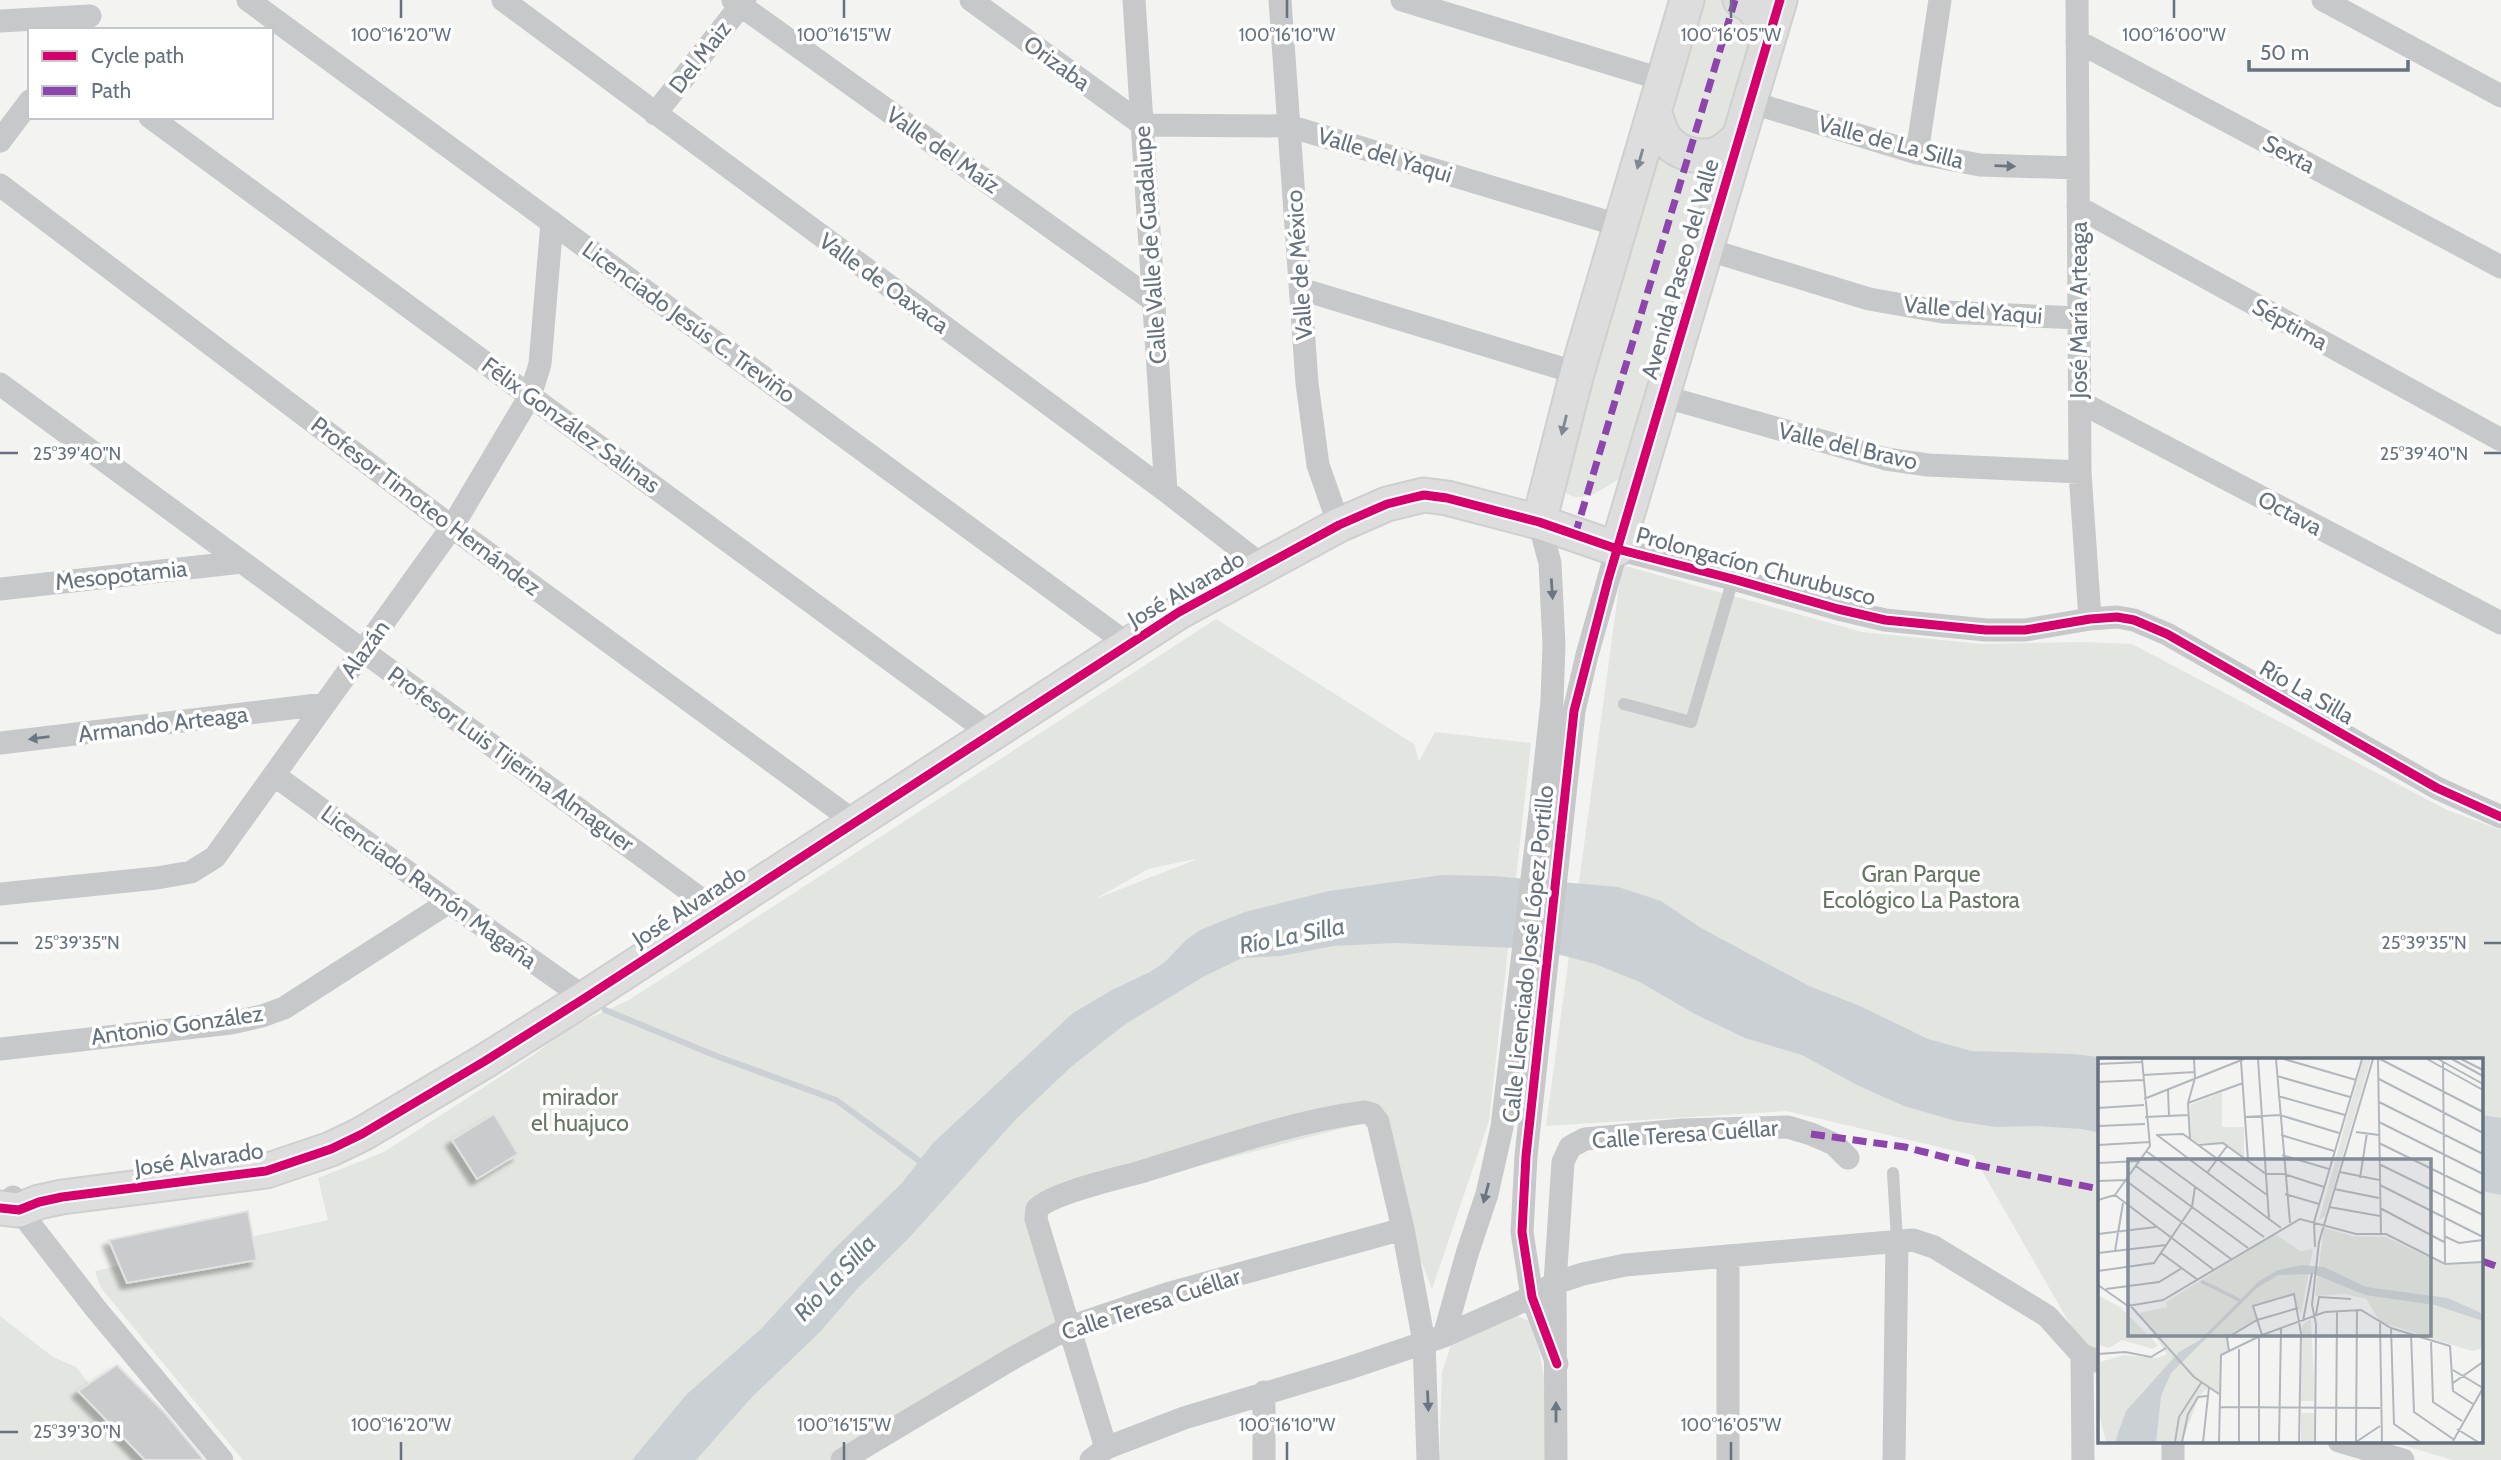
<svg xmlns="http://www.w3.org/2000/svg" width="2501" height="1460" viewBox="0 0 2501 1460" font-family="Cabin,sans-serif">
<defs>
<filter id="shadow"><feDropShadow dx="-6" dy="6" stdDeviation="2" flood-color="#0004"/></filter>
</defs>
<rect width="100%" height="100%" fill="#f3f3f2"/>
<path fill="#e2e5e0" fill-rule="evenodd" d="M 1699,0 L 1768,0 L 1622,477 C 1603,488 1584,506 1564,492 L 1560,473 Z
M 1622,565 L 1862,632 L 1981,644 L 2082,642 L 2132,644 L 2447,810 L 2501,830 L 2501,1460 L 2452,1460 L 2389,1441 L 2482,1441 L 2482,1059 L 2100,1059 L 2100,1353 L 2083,1347 L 1973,1155 L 1787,1111 L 1546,1126 Z
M 1216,619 L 1414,744 L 1419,761 L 1435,732 L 1531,743 L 1489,1121 L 1432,1289 L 1367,1122 L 1045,1206 L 1070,1327 L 845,1460 L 243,1460 L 101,1288 L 95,1271 L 328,1220 L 318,1178 L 384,1152 L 535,1054 L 566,1029 L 629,1000 ZM 1195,859 L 1195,860 L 1095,899 L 1148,869 Z
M 0,1316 L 53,1357 L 76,1367 L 111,1412 L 177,1460 L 0,1460 Z
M 1517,1316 L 1529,1321 L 1539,1350 L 1547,1393 L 1545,1460 L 1439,1460 L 1442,1372 L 1451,1345 Z"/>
<path fill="#cad0d3" d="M 1442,875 L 1492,876 L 1618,887 L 1661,901 L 1701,928 L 1809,986 L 1860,1006 L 1928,1039 L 1971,1051 L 2073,1054 L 2117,1059 L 2100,1059 L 2100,1133 L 2082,1129 L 2035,1126 L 1996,1127 L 1956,1121 L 1904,1106 L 1857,1085 L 1802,1055 L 1745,1038 L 1693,1013 L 1640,982 L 1595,964 L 1538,949 L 1395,943 L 1333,946 L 1281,956 L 1242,958 L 1203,977 L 1124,1025 L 1071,1067 L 1017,1118 L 908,1239 L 856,1290 L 821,1331 L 752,1397 L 696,1460 L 632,1460 L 687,1394 L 761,1329 L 832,1251 L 902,1183 L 933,1143 L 1073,1013 L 1112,990 L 1150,972 L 1165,962 L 1186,940 L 1200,930 L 1245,912 L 1329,891 Z
M 2482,1115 L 2501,1118 L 2501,1195 L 2482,1191 Z"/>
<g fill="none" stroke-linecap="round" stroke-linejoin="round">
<path stroke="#cad0d3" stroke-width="6" d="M 605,1010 L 719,1057 L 836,1100 L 925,1165"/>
</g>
<path fill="#cacbcc" stroke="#e2e2e2" stroke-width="2" filter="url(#shadow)" d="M 494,1114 L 518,1154 L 477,1179 L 452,1140 Z
M 248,1211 L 257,1260 L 127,1283 L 109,1240 Z
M 117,1365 L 164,1412 L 204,1460 L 145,1460 L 78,1391 Z"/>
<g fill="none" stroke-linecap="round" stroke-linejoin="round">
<g stroke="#cfcfd0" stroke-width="37">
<path id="secondary" d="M 1740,0 C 1759,7 1762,23 1768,40
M 1654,113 C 1658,121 1660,131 1665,138 C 1676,154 1704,161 1721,152 C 1727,148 1733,143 1739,138
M 1539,522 L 1577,373 L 1687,0
M 0,1208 L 19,1210 L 39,1202 L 62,1197 L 266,1171 L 331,1149 L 362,1134 L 485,1061 L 585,998 L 1179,612 L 1339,525 L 1387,504 L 1424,495 L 1447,498 L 1539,522 L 1617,549 L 1780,0"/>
</g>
<path stroke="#c7c8c9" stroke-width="12" d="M 1624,704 L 1691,722 L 1733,579
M 1893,1173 L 1897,1240"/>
<path stroke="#c7c8c9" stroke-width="23" d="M 248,0 L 1129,645
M 503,0 L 1166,491 L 1264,567
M 733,0 L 1154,301
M 971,0 L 1143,125 L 1289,126 L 1621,226
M 1134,0 L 1166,491
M 1280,0 L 1307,383 L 1318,465 L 1339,525
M 1402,0 L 1664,80
M 2077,0 L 2080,472 L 2090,619
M 2323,0 L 2501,96
M 0,21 L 90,16
M 2077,41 L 2501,267
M 1750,102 L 1917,153 L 1980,165 L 2078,168
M 655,114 L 745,0
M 150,117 L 991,734
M 0,141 L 30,101
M 1917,153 L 1940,0
M 0,185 L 452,527 L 855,822
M 2078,207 L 2501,440
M 1706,249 L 1869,299 L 1943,312 L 2079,318
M 1301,289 L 1577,373
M 0,384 L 717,911
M 1662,396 L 1886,459 L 1928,465 L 2080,472
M 2080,402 L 2501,623
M 0,589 L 242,562
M 0,743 L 325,704
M 274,775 L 449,902 L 585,998
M 0,894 L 157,878 L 191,872 L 215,857 L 452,527 L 530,396 L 540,364 L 552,222
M 0,1049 L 231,1023 L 262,1016 L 284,1008 L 449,902
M 13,1197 L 19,1210 L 96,1309 L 222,1460
M 1728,1256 L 1728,1460
M 1444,1336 L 1467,1254 L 1487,1194 L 1502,1127 L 1540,812 L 1552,701 L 1554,645 L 1550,563 L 1539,522
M 2082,1355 L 2083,1460
M 1557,1364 L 1532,1297 L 1522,1232 L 1526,1156 L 1574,711 L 1587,655 L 1617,549 L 1733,579 L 1838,609 L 1885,620 L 1986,630 L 2025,630 L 2090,619 L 2117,617 L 2134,620 L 2167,634 L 2437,788 L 2501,817
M 2173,1441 L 2173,1460
M 2339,1441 L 2403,1460
M 1106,1448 L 1036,1219 L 1037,1209 C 1050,1194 1115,1179 1137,1173 C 1211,1151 1287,1122 1365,1112 L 1372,1114 L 1378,1122 L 1403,1229 L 1424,1342 L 1428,1460
M 842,1460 L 1015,1357 L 1070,1327 L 1170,1293 L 1403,1229
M 1091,1460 L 1106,1448 L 1184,1418 L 1346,1369 L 1444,1336 L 1532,1297 L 1555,1283 L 1583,1274 L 1625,1265 L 1913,1240 L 1934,1247 L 2047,1316 L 2082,1355 L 2100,1362
M 1264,1460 L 1264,1392
M 1556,1460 L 1555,1283 L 1563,1162 L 1570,1147 L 1585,1139 L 1682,1130 L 1788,1127 L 1811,1134 L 1834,1144 L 1848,1158
M 1894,1460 L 1897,1240"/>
<use href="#secondary" stroke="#ddddde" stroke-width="33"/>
<path stroke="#8e44ad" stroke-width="7" stroke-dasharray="14 7" stroke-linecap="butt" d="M 1575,535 L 1735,0
M 1811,1134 L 1905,1147 L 1971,1164 L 2100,1189
M 2482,1261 L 2501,1268"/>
<g stroke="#fff" stroke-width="13">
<path id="cycleway" d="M 0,1208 L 19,1210 L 39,1202 L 62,1197 L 266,1171 L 331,1149 L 362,1134 L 485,1061 L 585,998 L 1179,612 L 1339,525 L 1387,504 L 1411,498 L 1424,495 L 1447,498 L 1539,522 L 1617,549 L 1733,579 L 1838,609 L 1885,620 L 1986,630 L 2025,630 L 2090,619 L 2117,617 L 2134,620 L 2167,634 L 2437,788 L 2501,817
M 1557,1364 L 1532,1297 L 1522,1232 L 1526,1156 L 1574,711 L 1608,580 L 1780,0"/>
</g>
<use href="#cycleway" stroke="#d6006c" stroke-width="9"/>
</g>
<defs><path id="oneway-solid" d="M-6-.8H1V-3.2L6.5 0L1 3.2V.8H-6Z" transform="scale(1.75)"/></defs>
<g fill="#7e8792">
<use href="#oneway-solid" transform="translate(1640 159) rotate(106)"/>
<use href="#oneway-solid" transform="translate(1564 425) rotate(104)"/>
</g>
<g fill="#6b7683">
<use href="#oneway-solid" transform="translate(2005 166) rotate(2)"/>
<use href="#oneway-solid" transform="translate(1552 589) rotate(86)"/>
<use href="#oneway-solid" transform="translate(39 738) rotate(173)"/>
<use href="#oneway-solid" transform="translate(1486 1193) rotate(105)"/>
<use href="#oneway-solid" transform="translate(1428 1401) rotate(87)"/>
<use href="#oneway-solid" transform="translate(1556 1412) rotate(-90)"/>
</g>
<path fill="none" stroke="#66727f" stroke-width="2.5" d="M 401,0 L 401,18M 844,0 L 844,18M 1287,0 L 1287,18M 1731,0 L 1731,18M 2174,0 L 2174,18M 0,453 L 18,453M 2484,453 L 2501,453M 0,943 L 18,943M 2484,943 L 2501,943M 0,1432 L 18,1432M 401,1442 L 401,1460M 844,1442 L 844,1460M 1287,1442 L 1287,1460M 1731,1442 L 1731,1460"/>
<g text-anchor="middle" stroke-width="7" stroke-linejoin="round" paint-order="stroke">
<g font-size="23" fill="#66727f" stroke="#fff">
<text transform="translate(700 57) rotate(-52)" y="8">Del Maiz</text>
<text transform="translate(1057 63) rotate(36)" y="8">Orizaba</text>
<text transform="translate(1891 142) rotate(15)" y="8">Valle de La Silla</text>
<text transform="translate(943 150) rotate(35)" y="8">Valle del Maíz</text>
<text transform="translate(2289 154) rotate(28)" y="8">Sexta</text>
<text transform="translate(1385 155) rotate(17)" y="8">Valle del Yaqui</text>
<text transform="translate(1150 245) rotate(-94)" y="8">Calle Valle de Guadalupe</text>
<text transform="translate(1299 265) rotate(-94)" y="8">Valle de México</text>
<text transform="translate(1680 269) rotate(-74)" y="8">Avenida Paseo del Valle</text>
<text transform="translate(884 283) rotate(36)" y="8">Valle de Oaxaca</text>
<text transform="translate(1973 310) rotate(5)" y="8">Valle del Yaqui</text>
<text transform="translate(2079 310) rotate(-90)" y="8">José María Arteaga</text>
<text transform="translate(689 322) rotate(36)" y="8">Licenciado Jesús C. Treviño</text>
<text transform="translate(2290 324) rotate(29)" y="8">Séptima</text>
<text transform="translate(571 425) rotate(36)" y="8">Félix González Salinas</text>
<text transform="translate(1848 446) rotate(13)" y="8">Valle del Bravo</text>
<text transform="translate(426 506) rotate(37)" y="8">Profesor Timoteo Hernández</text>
<text transform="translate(2290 513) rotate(28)" y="8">Octava</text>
<text transform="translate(1756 566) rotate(15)" y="8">Prolongacíon Churubusco</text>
<text transform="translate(121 575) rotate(-6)" y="8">Mesopotamia</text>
<text transform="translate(1186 589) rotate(-30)" y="8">José Alvarado</text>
<text transform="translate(365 649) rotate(-54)" y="8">Alazán</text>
<text transform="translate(2307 692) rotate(30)" y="8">Río La Silla</text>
<text transform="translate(163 724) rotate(-7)" y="8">Armando Arteaga</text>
<text transform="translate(511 759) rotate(36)" y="8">Profesor Luis Tijerina Almaguer</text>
<text transform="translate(429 887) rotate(36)" y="8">Licenciado Ramón Magaña</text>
<text transform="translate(689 906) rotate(-33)" y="8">José Alvarado</text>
<text transform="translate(1528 954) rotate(-84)" y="8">Calle Licenciado José López Portillo</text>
<text transform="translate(177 1025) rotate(-8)" y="8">Antonio González</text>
<text transform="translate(1685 1134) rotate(-4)" y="8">Calle Teresa Cuéllar</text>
<text transform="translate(199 1159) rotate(-8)" y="8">José Alvarado</text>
<text transform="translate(1151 1304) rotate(-18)" y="8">Calle Teresa Cuéllar</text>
</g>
<g font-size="23" fill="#677764" stroke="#fff">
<text x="1921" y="882">Gran Parque<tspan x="1921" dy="26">Ecológico La Pastora</tspan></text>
<text x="580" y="1105">mirador<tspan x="580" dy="26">el huajuco</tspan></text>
</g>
<g font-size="24" font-style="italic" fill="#677983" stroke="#fff">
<text transform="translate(1292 936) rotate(-11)" y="8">Río La Silla</text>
<text transform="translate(835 1278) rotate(-47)" y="8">Río La Silla</text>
</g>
</g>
<g transform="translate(2098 1058)">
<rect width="385" height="385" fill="#f3f3f2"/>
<path d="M 265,1 L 273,1 L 227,158 L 221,162 ZM 124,34 L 124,69 L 146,69 L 146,99 L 125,85 L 98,85 L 93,81 L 92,47 ZM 226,170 L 255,178 L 288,179 L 347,207 L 385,204 L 385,290 L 374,293 L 282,264 L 268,241 L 246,236 L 217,238 ZM 177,176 L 202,193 L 215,191 L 203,257 L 195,237 L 156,247 L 159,262 L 130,280 L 132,293 L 123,298 L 122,337 L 111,329 L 101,338 L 84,384 L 8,384 L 0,352 L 2,304 L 26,297 L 59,300 L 69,296 L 41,255 L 69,249 L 68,244 ZM 0,237 L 22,249 L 60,287 L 55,291 L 24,282 L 11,290 L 0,287 ZM 213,261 L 217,343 L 203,343 L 204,267 ZM 203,355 L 216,355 L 216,384 L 203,384 Z" fill="#e2e5e0"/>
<path d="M 204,207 L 226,209 L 268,229 L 350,240 L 385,256 L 385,263 L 337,247 L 267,237 L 216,216 L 180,217 L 159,230 L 73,315 L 63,338 L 58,384 L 17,384 L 28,353 L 81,294 L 102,282 L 160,224 L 180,212 Z" fill="#cad0d3"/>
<path fill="none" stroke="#cad0d3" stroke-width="3.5" d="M 103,223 L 143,243"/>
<path fill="none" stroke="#b2b7bd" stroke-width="2" d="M 160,1 L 171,161M 178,1 L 192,165M 186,1 L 258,22M 280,1 L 283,176M 282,1 L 385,54M 329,1 L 385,32M 340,1 L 385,26M 354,1 L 385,18M 363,1 L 385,12M 143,3 L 150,102M 345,4 L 347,206M 0,6 L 44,4M 45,17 L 97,14M 179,18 L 252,39M 281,21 L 385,75M 0,24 L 45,22M 70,32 L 71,58M 180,38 L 247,57M 46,41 L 146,1M 281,44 L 385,96M 90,45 L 145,25M 0,50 L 46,47M 47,59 L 91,57M 147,59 L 182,57 L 241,75M 281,64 L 385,116M 0,68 L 47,66M 258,74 L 281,77M 58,77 L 85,76 L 169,137M 59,77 L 183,170M 183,77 L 236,93M 92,81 L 90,45 L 97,20 L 96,1M 281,85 L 385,136M 0,87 L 52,84M 100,87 L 125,85 L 168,116 L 186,116 L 226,129M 48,93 L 166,179M 184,97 L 231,111M 0,105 L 40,103M 281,106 L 385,157M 38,108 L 150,190M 242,114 L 281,122M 109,115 L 129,88M 262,120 L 269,75M 0,123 L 27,122 L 133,201M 282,127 L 385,179M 236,131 L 281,140M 187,136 L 221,146M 17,137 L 116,212M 0,142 L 17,137 L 52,88 L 44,1M 231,149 L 282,158M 282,150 L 346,184M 0,176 L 58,169M 346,178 L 361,185 L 385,182M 217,189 L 216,164 L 264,1M 17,193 L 25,145M 0,195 L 68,187M 63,195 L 100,222M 0,213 L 56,205 L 94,149 L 97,129M 0,227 L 30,248 L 65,242 L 202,161 L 258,176 L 288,176 L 347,206 L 385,204M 8,231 L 61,224 L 84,210M 31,246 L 96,319 L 121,336M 218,257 L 221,239 L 253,241M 205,263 L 214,215M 282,265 L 284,384M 218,266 L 214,247 L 221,184 L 275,1M 293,270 L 296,366 L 322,384M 313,276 L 316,354 L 355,381M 164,277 L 155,248 L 196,236 L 203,275 L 201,384M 333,282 L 335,344 L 364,363M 131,293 L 129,280 L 159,262 L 200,250M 0,296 L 27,294 L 53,299 L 68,290M 355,312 L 385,330 L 355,383M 355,325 L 385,304M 122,349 L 282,350M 359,371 L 380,384M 77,384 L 81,359 L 103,325M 84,384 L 90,356 L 100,339 L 109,338M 105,384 L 111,329M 121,384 L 123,297 L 164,277 L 227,254 L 263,252 L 293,270 L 352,288 L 355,333 L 375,346M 141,384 L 141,291M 161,384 L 161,278M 181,384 L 183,270M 217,384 L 218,266M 238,384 L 239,253M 258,384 L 259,251M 258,384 L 282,368"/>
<path fill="#838d97" fill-opacity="0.15" stroke="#838d97" stroke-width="3.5" d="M 30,101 L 333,101 L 333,278 L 30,278 Z"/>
<rect width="385" height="385" fill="none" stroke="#66727f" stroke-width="3.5"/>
</g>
<g font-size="18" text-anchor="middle" fill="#66727f" stroke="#fff" stroke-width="7" stroke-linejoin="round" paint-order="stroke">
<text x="401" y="41">100°16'20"W</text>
<text x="844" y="41">100°16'15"W</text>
<text x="1287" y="41">100°16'10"W</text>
<text x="1731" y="41">100°16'05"W</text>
<text x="2174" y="41">100°16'00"W</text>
<text x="77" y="460">25°39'40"N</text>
<text x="2424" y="460">25°39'40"N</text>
<text x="77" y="949">25°39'35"N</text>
<text x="2424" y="949">25°39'35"N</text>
<text x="401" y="1431">100°16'20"W</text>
<text x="844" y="1431">100°16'15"W</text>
<text x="1287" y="1431">100°16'10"W</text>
<text x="1731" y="1431">100°16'05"W</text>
<text x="77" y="1438">25°39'30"N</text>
</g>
<rect x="28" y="28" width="245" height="91" fill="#ffffff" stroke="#c2c7cc" stroke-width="2"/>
<rect x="42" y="51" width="35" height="10" fill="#d6006c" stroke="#c2c7cc" stroke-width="2"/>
<text x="91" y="63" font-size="21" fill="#66727f">Cycle path</text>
<rect x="42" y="86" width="35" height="10" fill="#8e44ad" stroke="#c2c7cc" stroke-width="2"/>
<text x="91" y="98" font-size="21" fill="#66727f">Path</text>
<path d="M2249 60v10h159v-10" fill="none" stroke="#66727f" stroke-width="3.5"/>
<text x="2260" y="60" font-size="21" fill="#66727f" stroke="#ffffff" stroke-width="5" paint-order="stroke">50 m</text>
</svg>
